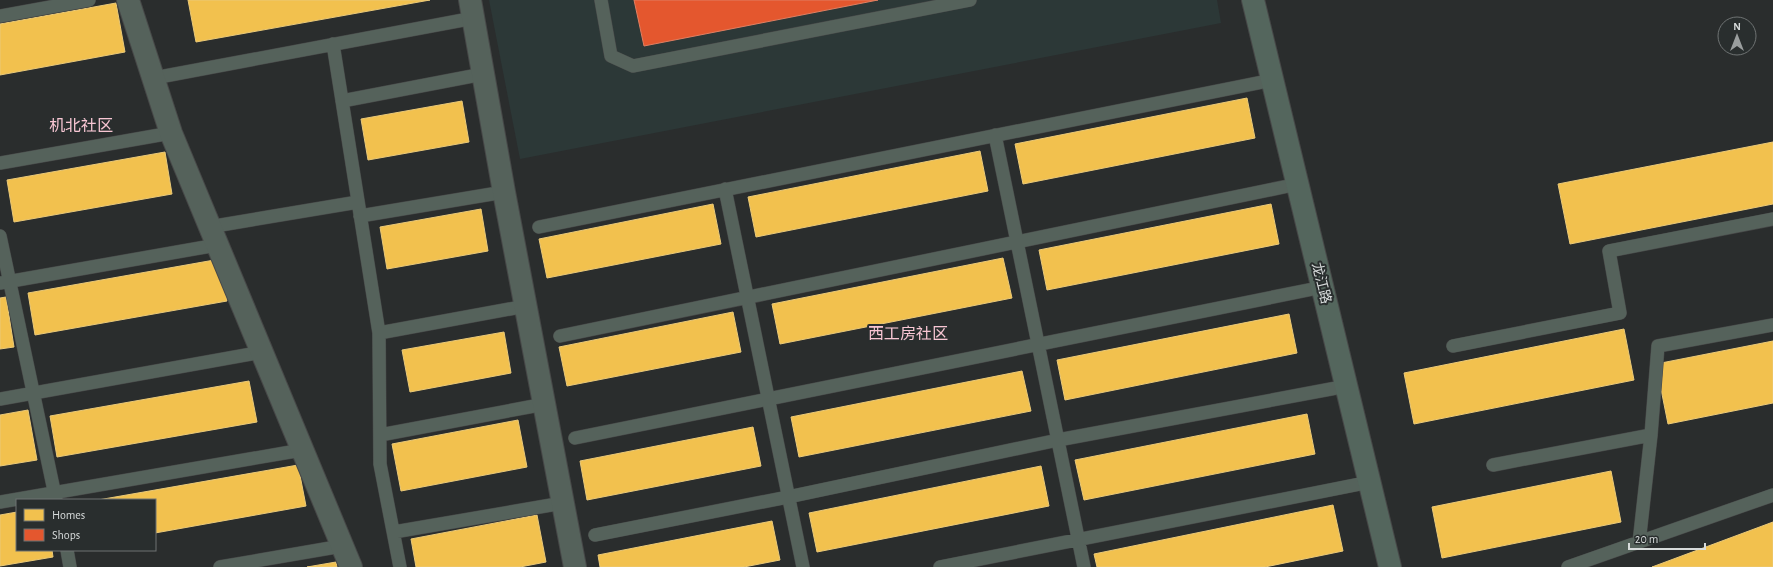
<svg xmlns="http://www.w3.org/2000/svg" width="1773" height="567" viewBox="0 0 1773 567" font-family="'Alegreya Sans','Noto Sans SC',sans-serif">
<rect width="100%" height="100%" fill="#2a2d2d"/>
<path fill="#2c3837" d="M 489,0 L 1217,0 L 1221,23 L 520,159 Z"/>
<path fill="#f2c14e" stroke="#eac978" d="M 188,0 L 430,0 L 196,42 Z
M 116,3 L 125,52 L 0,75 L 0,24 Z
M 1247,98 L 1255,138 L 1023,184 L 1015,144 Z
M 462,101 L 469,142 L 368,160 L 361,119 Z
M 1773,142 L 1773,204 L 1570,244 L 1558,184 Z
M 980,151 L 988,191 L 756,237 L 748,197 Z
M 165,152 L 172,194 L 14,222 L 7,180 Z
M 713,204 L 721,244 L 547,278 L 539,239 Z
M 1271,204 L 1279,244 L 1047,290 L 1039,250 Z
M 481,209 L 488,251 L 387,269 L 380,227 Z
M 1003,258 L 1012,298 L 780,344 L 772,304 Z
M 220,259 L 227,301 L 35,335 L 28,293 Z
M 6,297 L 14,347 L 0,349 L 0,298 Z
M 733,312 L 741,352 L 567,386 L 559,347 Z
M 1289,314 L 1297,353 L 1065,400 L 1057,360 Z
M 1624,329 L 1634,380 L 1414,424 L 1404,373 Z
M 504,332 L 511,373 L 410,392 L 402,350 Z
M 1773,341 L 1773,403 L 1668,424 L 1656,364 Z
M 1022,371 L 1031,411 L 799,457 L 791,417 Z
M 249,381 L 257,422 L 57,457 L 50,416 Z
M 28,410 L 37,460 L 0,466 L 0,415 Z
M 1307,414 L 1315,454 L 1084,500 L 1075,460 Z
M 518,420 L 527,467 L 401,491 L 392,444 Z
M 753,427 L 761,466 L 587,500 L 580,461 Z
M 298,465 L 306,506 L 155,533 L 155,500 L 98,500 Z
M 1041,466 L 1049,506 L 817,552 L 809,513 Z
M 1611,471 L 1621,522 L 1442,558 L 1432,507 Z
M 1333,505 L 1343,551 L 1265,567 L 1097,567 L 1094,554 Z
M 17,512 L 17,550 L 52,550 L 53,557 L 0,566 L 0,515 Z
M 537,515 L 546,562 L 520,567 L 416,567 L 411,539 Z
M 772,521 L 780,560 L 744,567 L 600,567 L 598,555 Z
M 1773,522 L 1773,567 L 1652,567 Z
M 336,562 L 337,567 L 307,567 Z"/>
<path fill="#e4572e" stroke="#e07f62" d="M 634,0 L 878,0 L 644,46 Z"/>
<g fill="none" stroke-linecap="round" stroke-linejoin="round">
<g stroke="#474848" stroke-width="14">
<path id="lane" d="M 601,0 L 611,56 L 633,66 L 970,0
M 0,16 L 89,0
M 333,44 L 379,333 L 380,464 L 400,567
M 154,78 L 474,18
M 342,101 L 483,74
M 995,135 L 1084,567
M 0,163 L 171,133
M 725,189 L 803,567
M 360,216 L 504,192
M 209,227 L 358,202
M 539,227 L 1272,80
M 0,236 L 56,500
M 0,283 L 217,245
M 379,333 L 526,306
M 560,336 L 1298,184
M 1453,346 L 1620,313 L 1609,251 L 1773,219
M 0,399 L 262,352
M 380,435 L 545,404
M 575,438 L 1323,287
M 1493,465 L 1651,435
M 0,502 L 302,450
M 394,532 L 563,503
M 595,535 L 788,497 L 1058,440 L 1347,386
M 1639,543 L 1651,435 L 1658,346 L 1773,325
M 67,550 L 70,567
M 220,567 L 342,546
M 940,567 L 1370,482
M 1568,567 L 1773,495"/>
</g>
<g stroke="#474848" stroke-width="24">
<path id="street" d="M 128,0 L 171,133 L 351,567
M 470,0 L 504,192 L 575,567"/>
</g>
<g stroke="#474848" stroke-width="24">
<path id="secondary" d="M 1253,0 L 1390,567"/>
</g>
<use href="#lane" stroke="#55625b" stroke-width="13"/>
<use href="#street" stroke="#55625b" stroke-width="22"/>
<use href="#secondary" stroke="#54665d" stroke-width="22"/>
</g>
<g text-anchor="middle" stroke-width="4" stroke-linejoin="round" paint-order="stroke">
<g font-size="14" fill="#d7dbdb" stroke="#292e2e">
<text transform="translate(1322 283) rotate(76)" y="5">龙江路</text>
</g>
<g font-size="16" fill="#f8c6d3" stroke="#292e2e">
<text x="81" y="131">机北社区</text>
<text x="908" y="339">西工房社区</text>
</g>
</g>
<rect x="16" y="499" width="140" height="52" fill="#292e2e" stroke="#6f7373"/>
<rect x="24" y="509" width="20" height="12" fill="#f2c14e" stroke="#6f7373"/>
<text x="52" y="519" font-size="12" fill="#d7dbdb">Homes</text>
<rect x="24" y="529" width="20" height="12" fill="#e4572e" stroke="#6f7373"/>
<text x="52" y="539" font-size="12" fill="#d7dbdb">Shops</text>
<g transform="translate(1737 36)"><circle r="19" fill="#292e2e" stroke="#6f7373"/>
<path d="M0-3L7 15L0 10L-7 15Z" fill="#9a9e9e"/>
<text y="-6" font-size="11" font-weight="bold" text-anchor="middle" fill="#d7dbdb">N</text>
</g>
<path d="M1629 543v6h76v-6" fill="none" stroke="#d7dbdb" stroke-width="2"/>
<text x="1635" y="543" font-size="12" fill="#d7dbdb" stroke="#292e2e" stroke-width="3" paint-order="stroke">20 m</text>
</svg>
